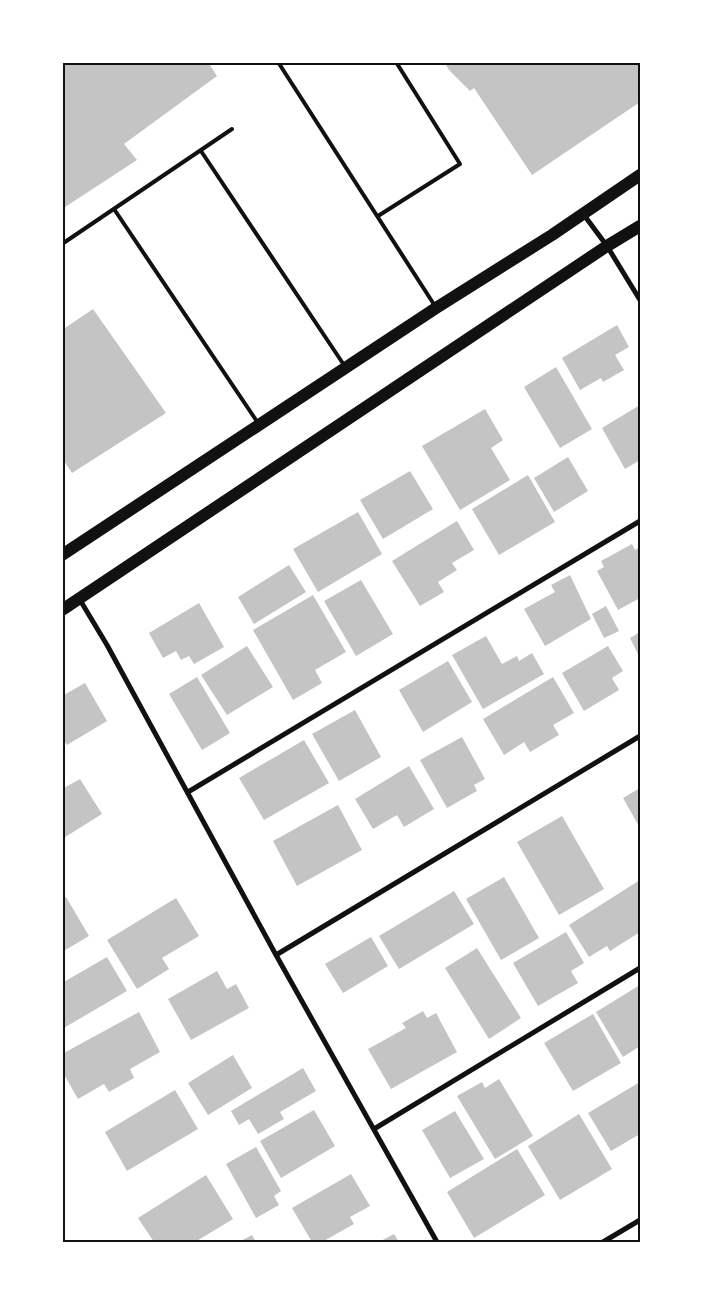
<svg xmlns="http://www.w3.org/2000/svg" width="703" height="1305" viewBox="0 0 703 1305" font-family="'Sofia Sans Condensed',sans-serif">
<rect width="100%" height="100%" fill="#fff"/>
<path fill="#c4c4c4" d="M 62,62 L 208,62 L 217,76 L 124,144 L 137,160 L 62,209 Z
M 444,62 L 640,62 L 640,102 L 532,175 L 474,88 L 470,91 L 449,70 Z
M 93,309 L 166,413 L 72,473 L 62,458 L 62,330 Z
M 617,325 L 629,347 L 615,355 L 624,370 L 603,382 L 601,378 L 580,390 L 562,358 Z
M 556,367 L 592,429 L 560,448 L 524,387 Z
M 640,405 L 640,460 L 625,469 L 602,428 Z
M 485,409 L 503,440 L 491,448 L 510,480 L 460,510 L 422,446 Z
M 568,457 L 588,491 L 554,512 L 534,478 Z
M 410,471 L 433,509 L 383,539 L 360,500 Z
M 528,475 L 555,522 L 499,555 L 472,509 Z
M 358,512 L 382,554 L 318,592 L 293,549 Z
M 457,521 L 474,550 L 452,563 L 457,570 L 438,582 L 444,592 L 420,606 L 392,561 Z
M 632,544 L 635,550 L 640,547 L 640,598 L 618,610 L 597,571 L 604,567 L 601,561 Z
M 289,565 L 306,592 L 254,624 L 238,597 Z
M 570,575 L 591,619 L 545,646 L 524,609 L 555,592 L 551,585 Z
M 361,580 L 393,634 L 356,656 L 324,601 Z
M 313,595 L 346,652 L 315,670 L 322,683 L 293,700 L 253,630 Z
M 199,603 L 224,647 L 194,664 L 189,656 L 181,660 L 176,651 L 163,658 L 149,633 Z
M 606,606 L 619,631 L 604,638 L 592,614 Z
M 640,632 L 640,658 L 630,638 Z
M 486,636 L 502,664 L 517,656 L 519,661 L 532,653 L 544,674 L 483,709 L 452,655 Z
M 247,646 L 273,687 L 227,715 L 201,675 Z
M 608,646 L 623,671 L 612,678 L 619,690 L 584,711 L 562,673 Z
M 448,661 L 472,702 L 423,732 L 399,690 Z
M 197,677 L 230,733 L 202,750 L 169,694 Z
M 553,677 L 574,713 L 553,725 L 559,735 L 530,752 L 524,742 L 504,755 L 483,719 Z
M 85,683 L 107,721 L 67,745 L 62,737 L 62,696 Z
M 355,710 L 381,757 L 339,781 L 312,734 Z
M 462,737 L 485,779 L 474,785 L 477,791 L 447,808 L 420,760 Z
M 304,740 L 329,783 L 264,820 L 239,778 Z
M 409,766 L 434,809 L 404,827 L 397,815 L 373,829 L 355,799 Z
M 80,779 L 102,814 L 62,839 L 62,789 Z
M 640,788 L 640,828 L 623,798 Z
M 338,805 L 362,850 L 297,886 L 273,841 Z
M 562,816 L 604,889 L 559,915 L 517,842 Z
M 504,877 L 539,938 L 501,960 L 466,899 Z
M 640,880 L 640,932 L 610,951 L 607,946 L 589,957 L 569,925 Z
M 454,891 L 474,924 L 399,969 L 379,936 Z
M 66,897 L 89,936 L 62,952 L 62,899 Z
M 176,898 L 199,936 L 162,958 L 169,969 L 137,989 L 107,940 Z
M 566,932 L 584,963 L 571,971 L 578,983 L 538,1006 L 513,963 Z
M 371,937 L 388,966 L 343,993 L 325,964 Z
M 477,948 L 521,1018 L 489,1039 L 445,968 Z
M 107,957 L 127,991 L 62,1029 L 62,983 Z
M 217,971 L 227,989 L 236,984 L 249,1008 L 191,1040 L 168,999 Z
M 640,985 L 640,1046 L 623,1057 L 596,1012 Z
M 423,1011 L 427,1018 L 436,1013 L 457,1052 L 391,1089 L 368,1049 L 406,1028 L 402,1023 Z
M 139,1012 L 160,1052 L 130,1069 L 134,1078 L 109,1092 L 104,1084 L 78,1099 L 62,1071 L 62,1054 Z
M 593,1014 L 621,1063 L 573,1091 L 544,1043 Z
M 233,1055 L 252,1088 L 208,1115 L 188,1083 Z
M 303,1068 L 316,1091 L 280,1112 L 284,1119 L 258,1134 L 249,1119 L 239,1125 L 231,1111 Z
M 499,1079 L 533,1136 L 495,1159 L 457,1096 L 482,1082 L 485,1088 Z
M 640,1082 L 640,1134 L 611,1151 L 588,1113 Z
M 175,1090 L 198,1129 L 127,1171 L 105,1132 Z
M 314,1110 L 335,1146 L 281,1178 L 260,1141 Z
M 455,1111 L 484,1159 L 450,1178 L 422,1130 Z
M 579,1114 L 612,1169 L 560,1200 L 528,1146 Z
M 256,1147 L 281,1191 L 274,1196 L 279,1205 L 256,1218 L 226,1164 Z
M 517,1149 L 545,1195 L 474,1238 L 447,1192 Z
M 351,1174 L 370,1206 L 350,1217 L 354,1224 L 322,1242 L 312,1242 L 292,1208 Z
M 206,1175 L 233,1219 L 195,1242 L 154,1242 L 138,1218 Z
M 394,1234 L 399,1242 L 379,1242 Z
M 252,1235 L 256,1242 L 239,1242 Z"/>
<g fill="none" stroke-linecap="round" stroke-linejoin="round">
<path stroke="#111" stroke-width="4" d="M 278,62 L 435,306
M 201,151 L 344,365
M 114,209 L 258,423
M 378,216 L 460,164 L 396,62
M 62,244 L 232,129"/>
<path stroke="#111" stroke-width="5" d="M 584,215 L 607,246 L 640,300
M 80,600 L 107,645 L 276,955 L 437,1242
M 188,792 L 640,521
M 276,955 L 640,736
M 374,1129 L 640,968
M 603,1242 L 640,1220"/>
<path stroke="#111" stroke-width="12" d="M 62,555 L 436,308 L 552,235 L 640,175
M 62,610 L 607,246 L 640,226"/>
</g>
<rect width="703" height="1305" fill="none" stroke="#ffffff" stroke-width="128"/>
<rect x="64" y="64" width="575" height="1177" fill="none" stroke="#111" stroke-width="2"/>
</svg>
